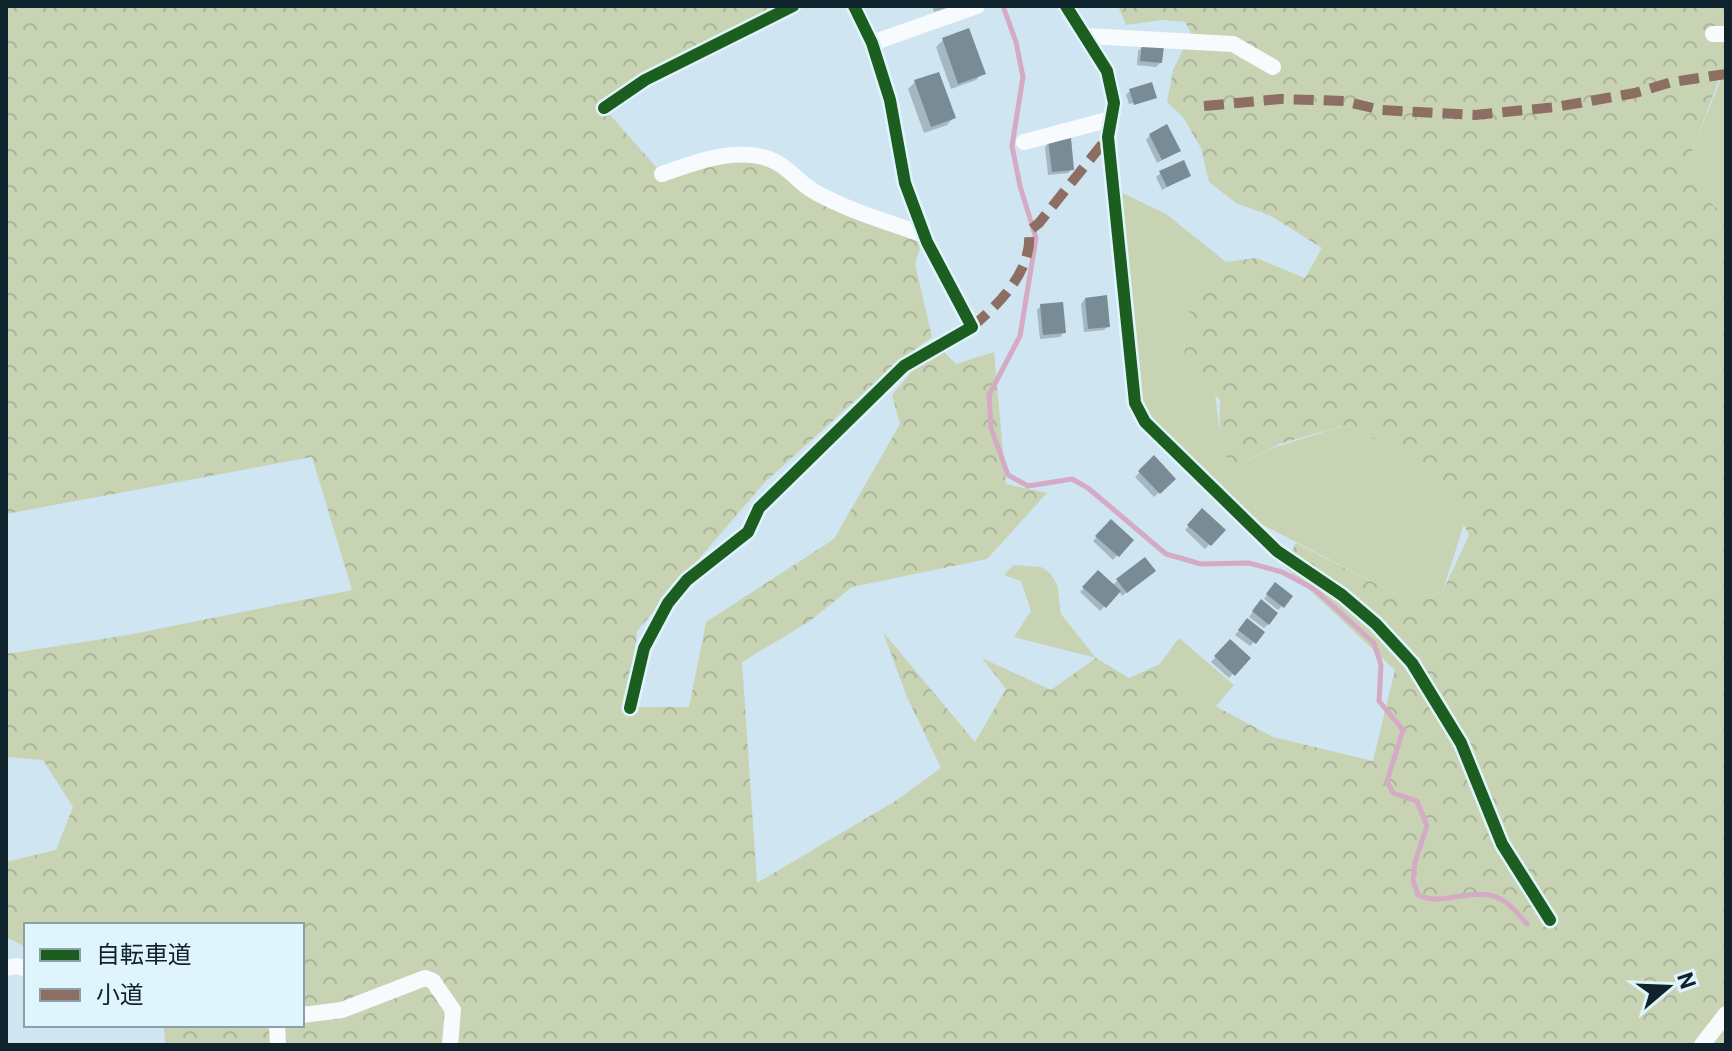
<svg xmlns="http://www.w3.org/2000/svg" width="1732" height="1051" viewBox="0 0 1732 1051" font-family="Roboto,'Noto Sans JP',sans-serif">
<defs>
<pattern id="forest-crowns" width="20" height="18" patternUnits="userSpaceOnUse" patternTransform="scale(2)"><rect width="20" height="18" fill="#c8d3b3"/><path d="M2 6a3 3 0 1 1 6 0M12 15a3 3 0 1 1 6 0" fill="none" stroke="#abb59a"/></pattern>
</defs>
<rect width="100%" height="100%" fill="#cfe5f1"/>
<path fill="#c8d3b3" d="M 1726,59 L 1726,221 L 1682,175 L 1719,84 Z
M 1114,189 L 1166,214 L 1226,262 L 1186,317 L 1184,358 L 1215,393 L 1220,437 L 1235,467 L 1273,448 L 1346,425 L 1437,471 L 1464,524 L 1442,593 L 1406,599 L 1263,525 L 1145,422 Z
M 1013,565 L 1041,567 L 1050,573 L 1057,584 L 1061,614 L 1096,658 L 1014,637 L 1031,611 L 1021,581 L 1004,575 Z
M 1179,638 L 1234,685 L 1216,706 L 1195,695 L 1160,664 Z"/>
<path fill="url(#forest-crowns)" d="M 6,6 L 791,6 L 604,108 L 662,174 L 744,155 L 843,205 L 924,235 L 915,264 L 932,337 L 899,361 L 765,482 L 637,631 L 630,707 L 689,707 L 706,622 L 834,539 L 900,424 L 892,395 L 912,371 L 943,351 L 956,364 L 994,352 L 1006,484 L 1047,493 L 987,559 L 852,587 L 810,621 L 742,662 L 757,883 L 897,800 L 941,768 L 907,697 L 883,632 L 975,742 L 1006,689 L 982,658 L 1051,690 L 1096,658 L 1129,678 L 1160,664 L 1195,695 L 1273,737 L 1373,761 L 1395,670 L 1284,566 L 1296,543 L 1406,599 L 1442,593 L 1469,535 L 1437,471 L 1346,425 L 1279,444 L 1235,467 C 1215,449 1220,425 1220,400 L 1184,359 L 1186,317 L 1226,262 L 1256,258 L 1305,278 L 1322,248 L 1271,216 L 1236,203 L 1209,182 L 1201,148 L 1183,117 L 1167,102 L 1173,70 L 1191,33 L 1185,22 L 1163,20 L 1126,25 L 1118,6 L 1726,6 L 1726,61 L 1683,175 L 1726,218 L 1726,1045 L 165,1045 L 164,1025 L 302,1025 L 302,925 L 26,925 L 26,947 L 6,937 L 6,862 L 56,850 L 73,807 L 43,760 L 6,757 L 6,654 L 128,635 L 352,590 L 312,457 L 6,514 Z"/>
<path fill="#0003" d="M 932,6 L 955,6 L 934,12 Z
M 943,40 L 983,73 L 976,80 L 951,89 L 936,47 Z
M 1143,46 L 1160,63 L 1156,67 L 1137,65 L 1138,51 Z
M 915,82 L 953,118 L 947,125 L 924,133 L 908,89 Z
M 1130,91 L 1155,98 L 1129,104 L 1126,95 Z
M 1150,135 L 1178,151 L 1157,163 L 1146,140 Z
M 1049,142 L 1072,169 L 1068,173 L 1048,175 L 1045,147 Z
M 1161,173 L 1189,175 L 1162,190 L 1156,177 Z
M 1085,299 L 1108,326 L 1104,330 L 1084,332 L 1081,304 Z
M 1041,306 L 1064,332 L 1060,337 L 1040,339 L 1037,310 Z
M 1154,458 L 1173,479 L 1154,497 L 1135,477 Z
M 1202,511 L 1223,530 L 1205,549 L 1185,530 Z
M 1111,522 L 1131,540 L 1113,560 L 1093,541 Z
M 1098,573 L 1112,586 L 1118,580 L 1149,575 L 1122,596 L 1119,591 L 1100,611 L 1080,592 Z
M 1271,589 L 1282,606 L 1278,610 L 1264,599 Z
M 1257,606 L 1268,624 L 1264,628 L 1249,617 Z
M 1243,625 L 1254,642 L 1250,646 L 1235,635 Z
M 1230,642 L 1248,658 L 1229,678 L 1211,662 Z"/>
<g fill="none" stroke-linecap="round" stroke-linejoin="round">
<path stroke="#d5aac5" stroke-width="5" d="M 1003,6 L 1016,42 L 1023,77 L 1012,146 L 1020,186 L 1036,238 L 1020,336 L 989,395 L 991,428 L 1008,475 L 1028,486 L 1072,479 L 1088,488 L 1166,554 L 1201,564 L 1249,563 L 1282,572 L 1314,589 L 1374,643 L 1381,665 L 1379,701 L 1403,730 L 1387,781 L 1393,793 L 1417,801 L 1427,826 L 1415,862 L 1413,880 L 1418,895 C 1444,908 1478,883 1504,901 C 1513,907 1520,916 1527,924"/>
</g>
<path fill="#798c96" d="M 969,28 L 986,74 L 958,84 L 942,38 Z
M 1142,44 L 1164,46 L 1162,63 L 1140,61 Z
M 939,72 L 956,118 L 931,127 L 914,80 Z
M 1152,82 L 1157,98 L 1134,105 L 1129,89 Z
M 1167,124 L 1181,151 L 1162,160 L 1149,134 Z
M 1071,138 L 1074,170 L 1052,172 L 1048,140 Z
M 1184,160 L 1191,176 L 1167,187 L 1159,171 Z
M 1107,295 L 1110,327 L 1088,329 L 1085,298 Z
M 1063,302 L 1066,333 L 1043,335 L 1040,304 Z
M 1154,455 L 1176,479 L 1160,494 L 1138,471 Z
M 1202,508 L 1226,530 L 1211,546 L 1187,525 Z
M 1111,519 L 1134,540 L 1119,557 L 1095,536 Z
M 1145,557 L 1156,571 L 1127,593 L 1116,579 Z
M 1098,570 L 1121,591 L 1106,608 L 1082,587 Z
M 1275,582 L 1293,596 L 1284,608 L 1266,594 Z
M 1261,599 L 1278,613 L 1269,625 L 1252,611 Z
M 1247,618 L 1265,632 L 1256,644 L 1238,630 Z
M 1230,639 L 1251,658 L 1235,676 L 1214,656 Z"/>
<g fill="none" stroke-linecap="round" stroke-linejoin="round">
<path stroke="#f8fbfd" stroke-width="16" d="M 1066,6 L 1107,71 L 1114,103 L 1108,137 L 1135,403 L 1145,422 L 1277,551 L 1342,595 L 1376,624 L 1412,663 L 1461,743 L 1502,844 L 1550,920
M 1713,34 L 1726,34
M 1087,36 L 1233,44 L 1273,67
M 872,43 L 977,6
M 604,108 L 645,80 L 793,6
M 1024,142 L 1111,119
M 662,174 C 697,162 741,144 776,162 C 790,169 800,184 815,192 C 849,211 888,222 924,235
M 630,708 L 644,648 L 668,603 L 687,580 L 748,532 L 759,508 L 904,366 L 972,327 L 927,242 L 905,183 L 890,100 L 872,43 L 854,6
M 6,968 L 17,966 L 26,969
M 302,1015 L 342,1010 L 425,978 L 433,981 L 453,1010 L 450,1045
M 277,1025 L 278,1045
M 1702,1045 L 1726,1014"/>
<path stroke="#8d6e63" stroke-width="10" stroke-dasharray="20 10" stroke-linecap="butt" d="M 1204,106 L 1280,99 L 1344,101 L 1381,110 L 1475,115 L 1556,107 L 1635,93 L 1672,82 L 1726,74
M 972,327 C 999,304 1033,271 1029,231 L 1039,223 L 1108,137"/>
<g stroke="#e0f4fe" stroke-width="17">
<path id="cycleway" d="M 1066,6 L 1107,71 L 1114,103 L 1108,137 L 1135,403 L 1145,422 L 1277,551 L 1342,595 L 1376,624 L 1412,663 L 1461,743 L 1502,844 L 1550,920
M 604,108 L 645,80 L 793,6
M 630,708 L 644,648 L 668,603 L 687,580 L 748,532 L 759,508 L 904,366 L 972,327 L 927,242 L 905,183 L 890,100 L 872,43 L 854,6"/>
</g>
<use href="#cycleway" stroke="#1b5e20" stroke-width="12"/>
</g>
<rect width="1732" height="1051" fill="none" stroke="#0f232d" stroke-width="16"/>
<rect x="24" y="923" width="280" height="104" fill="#e0f4fe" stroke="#8ca0aa" stroke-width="2"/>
<rect x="40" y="949" width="40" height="12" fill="#1b5e20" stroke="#8ca0aa" stroke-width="2"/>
<text x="96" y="963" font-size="24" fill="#0f232d">自転車道</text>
<rect x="40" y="989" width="40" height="12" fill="#8d6e63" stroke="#8ca0aa" stroke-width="2"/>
<text x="96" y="1003" font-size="24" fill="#0f232d">小道</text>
<g transform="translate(1668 987) rotate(71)" stroke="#e0f4fe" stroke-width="6" paint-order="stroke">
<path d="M0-6L14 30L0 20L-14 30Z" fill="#0f232d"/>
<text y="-12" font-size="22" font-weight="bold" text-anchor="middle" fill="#0f232d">N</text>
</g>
</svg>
